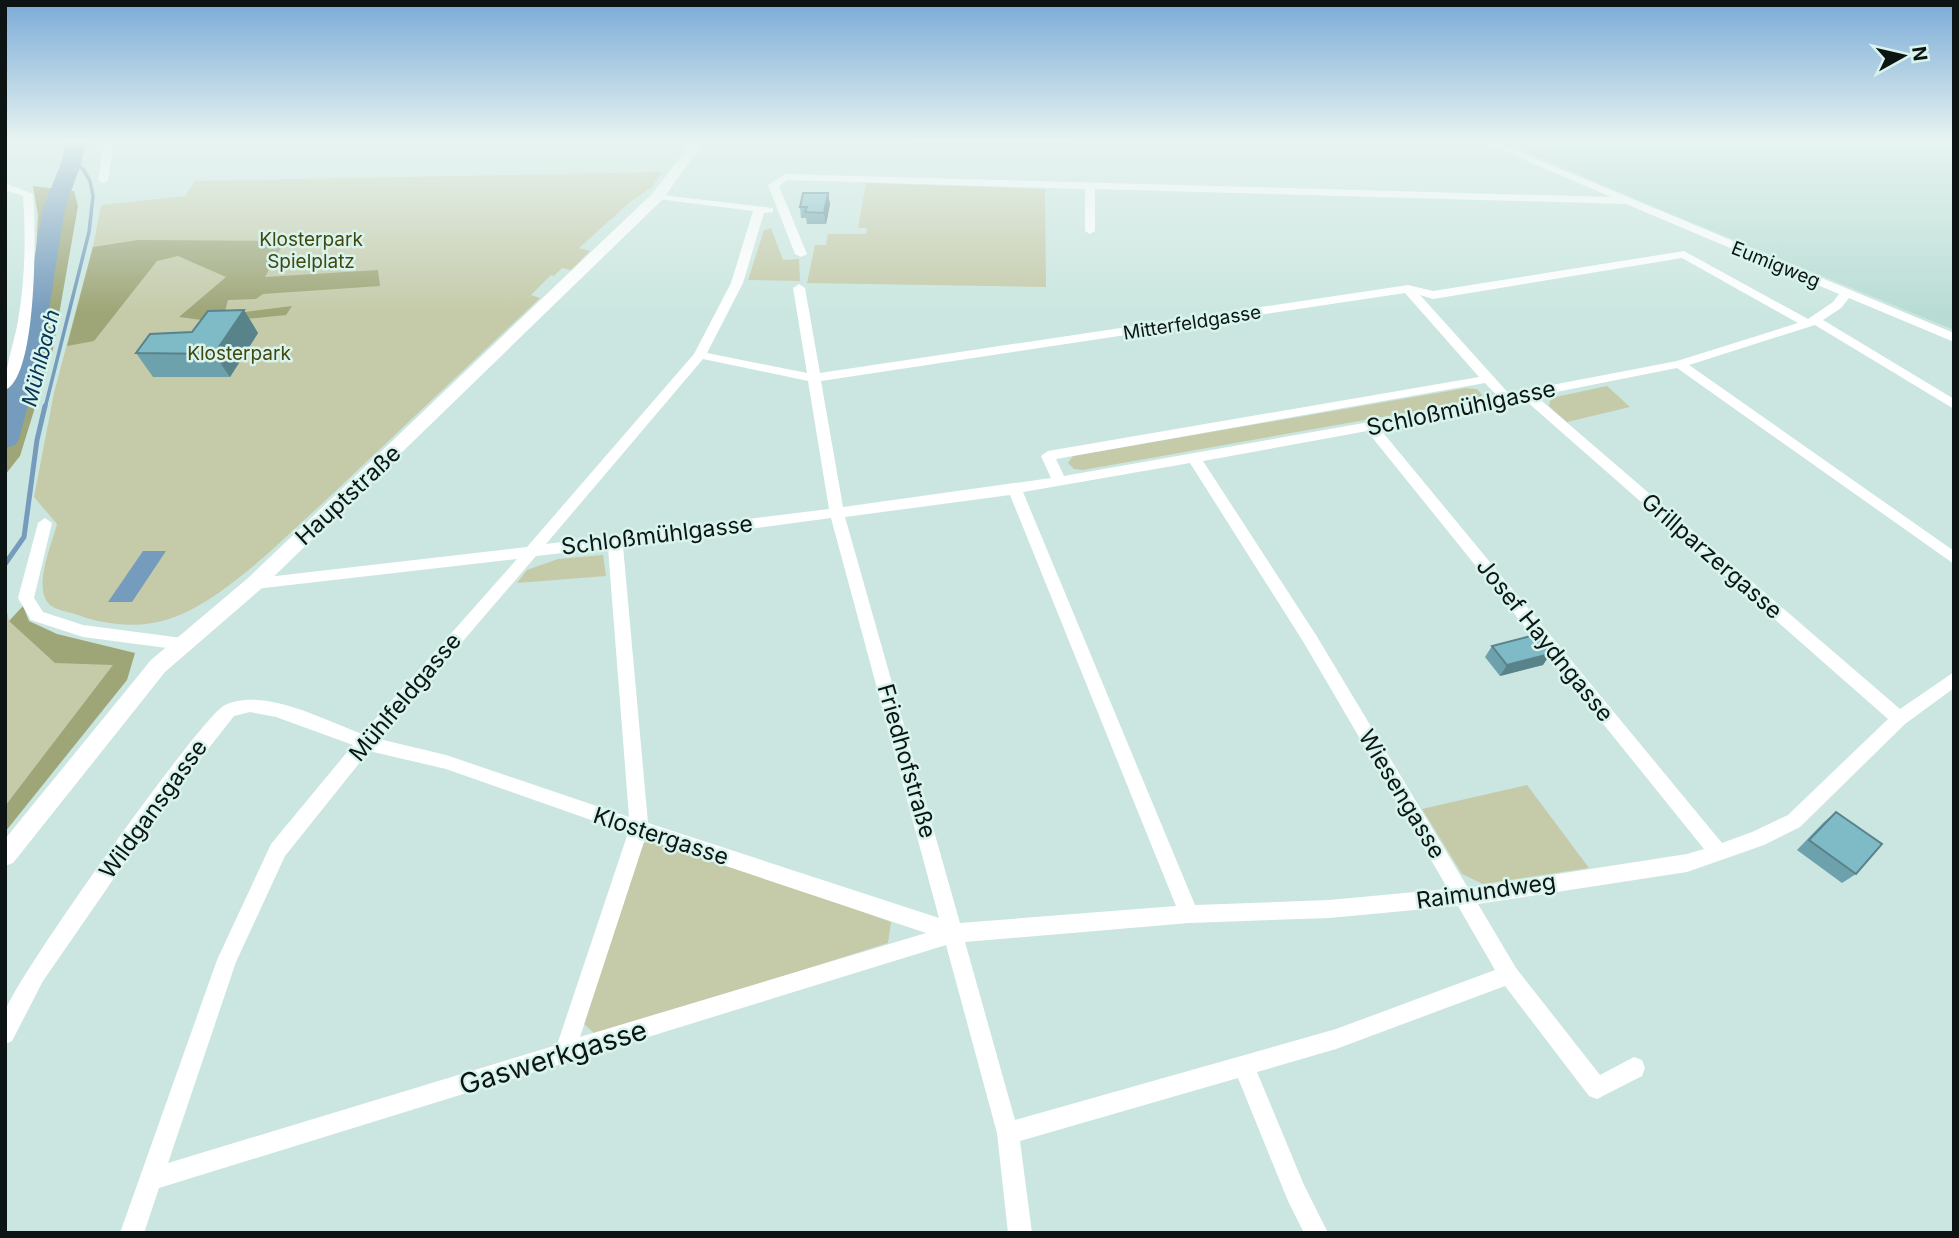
<svg xmlns="http://www.w3.org/2000/svg" width="1959" height="1238" viewBox="0 0 1959 1238" font-family="Inter,sans-serif">
<rect width="100%" height="100%" fill="#cbe6e0"/>
<path fill="#b8dcd4" d="M 1498,140 L 1954,140 L 1954,330 L 1669,213 Z"/>
<path fill="#c5caa9" d="M 790,140 L 1077,140 L 1076,149 Z
M 662,172 L 652,187 L 630,202 L 579,248 L 590,251 L 571,270 L 562,268 L 554,276 L 551,275 L 531,295 L 540,298 L 522,315 C 456,377 391,439 325,501 C 284,538 222,602 169,619 C 140,629 103,625 75,614 C 68,612 56,610 50,605 C 32,589 52,544 57,524 L 34,497 L 54,393 L 94,242 L 101,205 L 185,196 L 195,181 Z
M 866,183 L 1045,189 L 1046,287 L 807,283 L 815,245 L 826,245 L 828,234 L 866,234 L 867,228 L 858,228 Z
M 771,228 L 783,260 L 799,259 L 800,281 L 748,280 L 764,230 Z
M 1607,386 L 1630,407 L 1567,422 L 1549,406 L 1551,398 Z
M 1466,388 L 1477,389 L 1482,395 L 1478,400 L 1083,470 L 1074,469 L 1068,463 L 1073,456 Z
M 603,555 L 606,576 L 517,583 L 527,570 L 558,559 Z
M 5,602 L 9,621 L 114,665 L 5,806 Z
M 1527,785 L 1589,868 L 1483,884 L 1462,874 L 1422,809 Z
M 663,840 L 891,922 L 888,943 L 596,1035 L 583,1023 L 643,843 Z"/>
<path fill="#9ea577" d="M 33,186 L 74,191 L 78,206 L 53,349 L 20,456 L 5,475 C 5,442 0,386 29,369 L 47,296 L 34,291 L 38,215 Z
M 138,240 L 285,241 L 265,277 L 378,270 L 380,286 L 263,294 L 256,299 L 228,300 L 225,311 L 245,312 L 292,306 L 286,315 L 217,322 L 179,317 L 226,277 L 178,256 L 157,261 L 94,341 L 67,346 L 93,247 Z
M 23,606 L 29,621 L 57,634 L 135,653 L 127,680 L 5,832 L 5,806 L 113,665 L 55,663 L 9,621 Z"/>
<path fill="#769cbd" d="M 143,551 L 166,551 L 132,602 L 108,602 Z"/>
<g fill="none" stroke-linecap="round" stroke-linejoin="round">
<path stroke="#769cbd" stroke-width="3.5" d="M 45,408 L 89,232 L 93,196 L 90,181 L 83,169 L 72,161"/>
<path stroke="#769cbd" stroke-width="5" d="M 5,564 L 24,537 L 37,440 L 45,406"/>
<path fill="#769cbd" fill-rule="evenodd" d="M 66,140 L 86,140 L 82,161 L 65,208 L 42,353 L 19,439 L 15,445 L 5,448 L 5,394 L 18,353 L 43,208 L 62,161 Z"/>
<path fill="#fff" fill-rule="evenodd" d="M 104,140 L 114,140 L 108,180 L 103,183 L 98,180 Z
M 1478,140 L 1491,140 L 1954,333 L 1954,342 L 1849,298 L 1841,308 L 1823,320 L 1954,399 L 1954,409 L 1815,325 L 1689,365 L 1954,551 L 1954,564 L 1677,368 L 1536,396 L 1900,709 L 1954,672 L 1954,688 L 1905,724 L 1800,827 L 1764,845 L 1687,872 L 1478,904 L 1516,968 L 1600,1075 L 1634,1057 L 1642,1060 L 1645,1068 L 1642,1076 L 1597,1099 L 1589,1096 L 1505,986 L 1336,1049 L 1257,1072 L 1304,1185 L 1328,1233 L 1304,1233 L 1288,1201 L 1238,1078 L 1020,1141 L 1032,1233 L 1008,1233 L 997,1133 L 946,945 L 159,1188 L 144,1233 L 120,1233 L 217,960 L 271,844 L 353,745 L 276,717 L 250,712 L 234,716 L 168,800 L 43,981 L 12,1041 L 5,1044 C 5,1035 3,1022 5,1012 C 12,983 202,715 225,705 C 264,687 324,720 362,734 L 517,559 L 255,589 L 250,587 L 247,583 L 250,579 L 527,547 L 694,354 L 731,283 L 753,211 L 658,199 L 653,196 L 654,194 L 773,208 L 773,212 L 764,213 L 743,283 L 707,353 L 807,373 L 793,288 L 799,284 L 805,288 L 820,373 L 1408,285 L 1433,291 L 1684,251 L 1808,319 L 1833,302 L 1839,294 L 1626,204 L 1095,189 L 1095,231 L 1090,234 L 1085,231 L 1085,189 L 787,180 L 779,186 L 807,254 L 801,257 L 795,254 L 768,185 L 785,174 L 1611,197 ZM 1682,258 L 1798,323 L 1677,361 L 1526,390 L 1511,396 L 1420,295 L 1433,299 ZM 1405,293 L 1479,377 L 1048,451 L 1041,456 L 1051,478 L 843,507 L 821,381 ZM 703,359 L 808,381 L 829,509 L 546,544 ZM 1485,383 L 1500,399 L 1064,476 L 1056,459 ZM 1525,400 L 1888,719 L 1788,815 L 1752,832 L 1722,843 L 1380,429 L 1509,406 ZM 1367,431 L 1704,849 L 1687,854 L 1468,888 L 1316,635 L 1203,461 ZM 1190,463 L 1304,643 L 1448,889 L 1329,900 L 1195,905 L 1023,492 ZM 1010,495 L 1176,906 L 960,923 L 845,517 ZM 831,518 L 939,918 L 648,823 L 623,546 ZM 608,548 L 629,817 L 446,755 L 379,739 L 536,556 ZM 369,751 L 446,769 L 628,833 L 557,1045 L 168,1163 L 236,962 L 285,856 ZM 645,839 L 926,933 L 580,1037 ZM 1458,906 L 1495,970 L 1336,1029 L 1015,1120 L 965,942 L 1189,923 L 1329,918 Z
M 5,183 L 33,194 C 36,227 38,377 5,390 C 5,366 14,344 18,321 C 25,280 26,237 23,196 L 5,190 Z
M 45,518 L 52,523 L 34,598 L 43,612 L 83,625 L 182,638 L 188,640 L 190,644 L 188,648 L 182,650 L 83,637 L 31,620 L 18,598 L 38,523 Z"/>
<path fill="#fff" fill-rule="evenodd" d="M 693,140 L 705,140 L 663,199 L 262,588 L 165,672 L 13,863 L 5,866 L 5,839 L 151,660 L 248,578 L 653,193 Z"/>
</g>
<path fill="#6da1ab" d="M 828,193 L 830,204 L 826,224 L 807,224 L 806,218 L 801,218 L 800,207 Z
M 244,310 L 258,333 L 230,377 L 153,377 L 136,353 L 192,332 Z
M 1492,646 L 1550,654 L 1543,665 L 1500,676 L 1485,657 Z
M 1836,812 L 1856,874 L 1842,883 L 1797,850 L 1824,822 Z"/>
<path fill="#59838b" d="M 828,193 L 830,204 L 826,224 L 824,213 Z
M 244,310 L 258,333 L 230,377 L 214,354 Z
M 1550,654 L 1543,665 L 1500,676 L 1507,665 Z"/>
<path fill="#7fbbc7" stroke="#59838b" stroke-width="2" d="M 803,193 L 828,193 L 824,213 L 805,212 L 807,207 L 800,207 Z
M 244,310 L 214,354 L 136,353 L 150,334 L 192,332 L 208,311 Z
M 1535,635 L 1550,654 L 1507,665 L 1492,646 Z
M 1836,812 L 1882,844 L 1856,874 L 1809,840 Z"/>
<linearGradient id="sky" x2="0" y2="1"><stop stop-color="#7aaad7"/><stop offset="0.45" stop-color="#e8f4f1"/><stop offset="1" stop-color="#e8f4f1" stop-opacity="0"/></linearGradient>
<rect width="1959" height="313" fill="url(#sky)"/>
<g text-anchor="middle" stroke-width="5" stroke-linejoin="round" paint-order="stroke">
<g font-size="19" fill="#424710" stroke="#d8f4ed">
<text x="311" y="246">Klosterpark<tspan x="311" dy="22">Spielplatz</tspan></text>
<text x="239" y="360">Klosterpark</text>
</g>
<g font-size="19" fill="#0c1513" stroke="#d8f4ed">
<text transform="translate(1776 264) rotate(22)" y="7">Eumigweg</text>
<text transform="translate(1192 322) rotate(-9)" y="7">Mitterfeldgasse</text>
</g>
<g font-size="21" font-style="italic" fill="#053455" stroke="#d8f4ed">
<text transform="translate(41 358) rotate(-76)" y="7">Mühlbach</text>
</g>
<g font-size="23" fill="#0c1513" stroke="#d8f4ed">
<text transform="translate(1461 408) rotate(-12)" y="8">Schloßmühlgasse</text>
<text transform="translate(348 495) rotate(-43)" y="8">Hauptstraße</text>
<text transform="translate(657 535) rotate(-7)" y="8">Schloßmühlgasse</text>
<text transform="translate(1712 556) rotate(41)" y="8">Grillparzergasse</text>
<text transform="translate(1545 640) rotate(51)" y="8">Josef Haydngasse</text>
<text transform="translate(405 697) rotate(-50)" y="8">Mühlfeldgasse</text>
<text transform="translate(907 761) rotate(74)" y="8">Friedhofstraße</text>
<text transform="translate(1402 794) rotate(59)" y="8">Wiesengasse</text>
<text transform="translate(153 809) rotate(-54)" y="8">Wildgansgasse</text>
<text transform="translate(661 836) rotate(18)" y="8">Klostergasse</text>
<text transform="translate(1486 891) rotate(-8)" y="8">Raimundweg</text>
</g>
<g font-size="28" fill="#0c1513" stroke="#d8f4ed">
<text transform="translate(553 1057) rotate(-17)" y="10">Gaswerkgasse</text>
</g>
</g>
<rect width="1959" height="1238" fill="none" stroke="#0c1513" stroke-width="14"/>
<g transform="translate(1903 56) rotate(82)" stroke="#d8f4ed" stroke-width="5" paint-order="stroke">
<path d="M0-5L12 26L0 18L-12 26Z" fill="#0c1513"/>
<text y="-10" font-size="19" font-weight="bold" text-anchor="middle" fill="#0c1513">N</text>
</g>
</svg>
